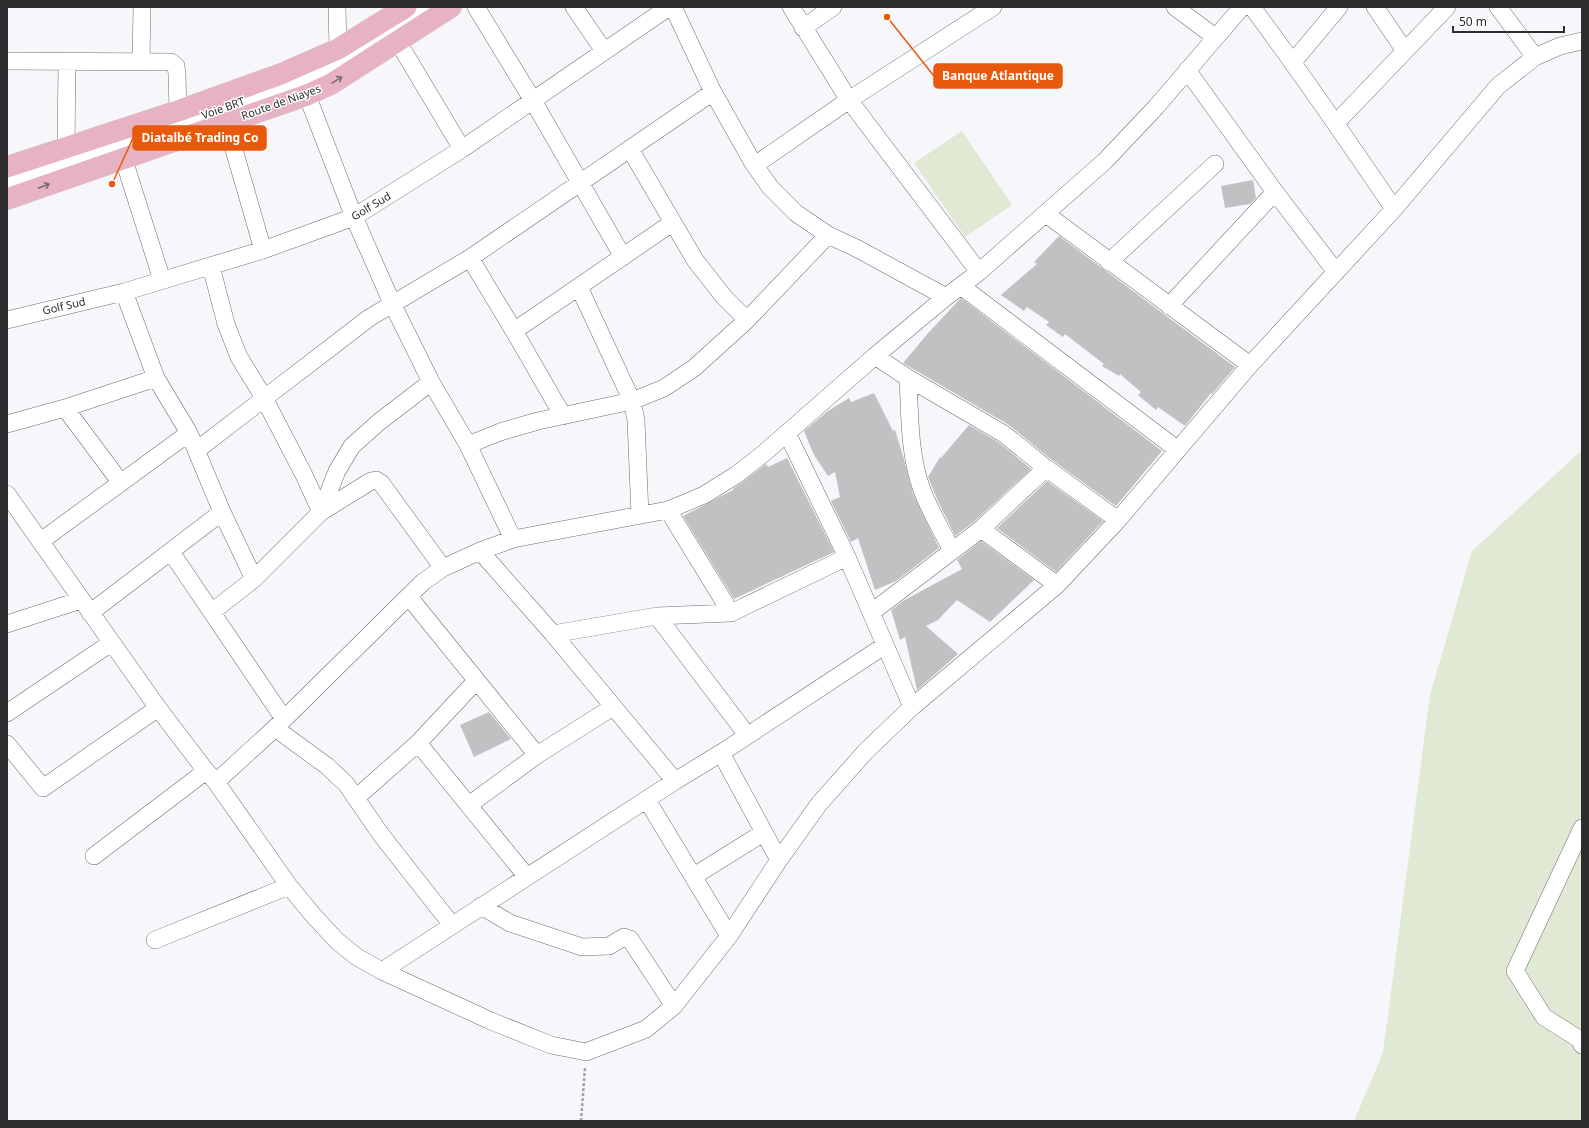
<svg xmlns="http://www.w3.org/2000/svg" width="1589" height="1128" viewBox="0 0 1589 1128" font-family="'Noto Sans',sans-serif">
<rect width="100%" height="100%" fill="#f7f6fa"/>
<path fill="#e0e9d4" d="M 962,131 L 1012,205 L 965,237 L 914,163 Z
M 1582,450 L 1582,1121 L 1354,1121 L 1383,1053 L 1430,695 L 1472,551 Z"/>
<path fill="#c1c1c4" d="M 1253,180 L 1256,198 L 1250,204 L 1225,208 L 1221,186 Z
M 1059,236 L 1235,367 L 1212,394 L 1211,393 L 1185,426 L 1158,407 L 1156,410 L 1138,395 L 1141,392 L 1120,374 L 1119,376 L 1102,366 L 1104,364 L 1065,334 L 1063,337 L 1046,325 L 1049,322 L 1027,307 L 1024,311 L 1001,295 L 1037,264 L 1034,262 Z
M 961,298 L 1162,451 L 1116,506 L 1052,460 L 1009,425 L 903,363 L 929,332 Z
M 874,393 L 893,431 L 895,430 L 903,456 L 913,494 L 939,548 L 896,581 L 875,590 L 858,538 L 851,542 L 831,501 L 840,497 L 835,472 L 828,476 L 814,455 L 804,431 L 828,411 L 849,398 L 851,402 Z
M 969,425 L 998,442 L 1031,469 L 975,521 L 955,536 L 938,501 L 928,477 L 940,457 L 941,458 Z
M 787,458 L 834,552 L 734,599 L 683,516 L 733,490 L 733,489 L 766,464 L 768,467 Z
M 1047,481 L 1103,521 L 1056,572 L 997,528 Z
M 981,541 L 1034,580 L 990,622 L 957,600 L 938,620 L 926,626 L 958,654 L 917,690 L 905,637 L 900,640 L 891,610 L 903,601 L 962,569 L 957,560 Z
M 489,712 L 511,739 L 474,757 L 460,725 Z"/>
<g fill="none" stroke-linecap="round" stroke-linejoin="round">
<g stroke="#6e6d70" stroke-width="18">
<path id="minor" d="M 337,7 L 338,49
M 476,7 L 532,99 L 623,257
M 574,7 L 604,51
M 673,7 L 713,92 L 753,163 L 770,187 L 796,213 L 828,235 L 858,249 L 946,297
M 791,7 L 849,100 L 979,272
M 1175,7 L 1215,37
M 1252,7 C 1301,73 1348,141 1394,209
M 1375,7 L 1405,51
M 1498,7 L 1535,57
M 803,28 L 833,7
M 398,42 L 462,149
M 7,61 L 171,62 L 176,66 L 177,74 L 178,111
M 141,61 L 142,7
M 1293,62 L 1339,7
M 1187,70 L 1275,192 L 1336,272
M 307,95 L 354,217 L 392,303 L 431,382 L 468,445 L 513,539
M 226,122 L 263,250
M 1336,123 L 1447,7
M 66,149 L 67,62
M 630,149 L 695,260 L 724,297 L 747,320
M 123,157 L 162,280
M 755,165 L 849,100 L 993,7
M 7,183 L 223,108 L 317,74 L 369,46 L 427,7
M 1046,214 L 1250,365
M 470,258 L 514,331 L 563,416
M 1109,262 L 1215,164
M 211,266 L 226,324 L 239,357 L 264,398 L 304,475 L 321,512
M 961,286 L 1178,450
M 579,287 L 632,401 L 636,420 L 640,515
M 124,292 L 156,378 L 189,433 L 222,512 L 254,579
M 1169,306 L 1275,192
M 7,320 L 124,292 L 263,250 L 354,217 L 462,149 L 669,7
M 514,331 L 672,223
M 875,356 L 908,378 L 1004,434 L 1046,468 L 1118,520
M 908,378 C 910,416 909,455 922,490 C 930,511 942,531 952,551
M 65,408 L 121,483
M 7,424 L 65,408 L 156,378
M 787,433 L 847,557 L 912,707
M 468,445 L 500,432 L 538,421 L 632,401 L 664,388 L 694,368 L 747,320 L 828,235
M 197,450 L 369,318 L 470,258 L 713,92
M 7,494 L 158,708 L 206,771 L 216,782 L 289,886 L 313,915 L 337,941 L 357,957 L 382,971 L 491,1021 L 551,1045 L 586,1052 L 646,1029 L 674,1006 L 729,936 L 779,860 L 819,804 L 866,751 L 912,707 L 1057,585 L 1118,520 L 1250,365 L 1394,209 L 1498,86 L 1535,57 L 1560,46 L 1582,41
M 668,510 L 731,613
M 321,512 L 337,471 L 352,446 L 379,422 L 431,382
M 981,529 L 1057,585
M 41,541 L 189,433
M 480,551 L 553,634 L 675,781
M 171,552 L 284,719
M 409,597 L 537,755
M 212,612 L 254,579 L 321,512 L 371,481 L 376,480 L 381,483 L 443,568
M 872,612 L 981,529 L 1046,468
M 90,613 L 222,512
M 657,616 L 747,735
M 7,624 L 81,600
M 553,634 L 657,616 L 731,613 L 847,557
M 7,713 L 111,643
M 275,728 L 327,766 L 346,784 L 382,836 L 452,925
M 418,743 L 527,877
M 7,744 L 43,788 L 158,708
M 721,753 L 779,860
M 216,782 L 275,728 L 423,582 L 443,568 L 480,551 L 513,539 L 668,510 L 704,495 L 736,475 L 763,454 L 875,356 L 946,297 L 979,272 L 1105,161 L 1156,107 L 1242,7
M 356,798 L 418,743 L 476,681
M 647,800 L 729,936
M 469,805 L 537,755 L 613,707
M 1582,828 L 1515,971 L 1544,1017 L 1579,1039 L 1582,1045
M 94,856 L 206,771
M 694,876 L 763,833
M 481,906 L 510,923 L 582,947 L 609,946 L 624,937 L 630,939 L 674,1006
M 155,940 L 289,886
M 382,971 L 675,781 L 721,753 L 884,646"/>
</g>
<g stroke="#d1d1d1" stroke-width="22">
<path id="major" d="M 7,167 L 178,111 L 281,74 L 338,49 L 406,7
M 7,199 L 307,95 L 331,84 L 451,7"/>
</g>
<path stroke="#a2a1a4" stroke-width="2.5" stroke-dasharray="3 2" stroke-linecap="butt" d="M 581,1121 L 585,1068"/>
<use href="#minor" stroke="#fff" stroke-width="17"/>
<use href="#major" stroke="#e7b2c2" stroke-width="21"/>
</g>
<defs><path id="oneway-shaft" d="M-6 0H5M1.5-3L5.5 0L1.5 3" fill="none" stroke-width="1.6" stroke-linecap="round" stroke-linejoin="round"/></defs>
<g stroke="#816871">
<use href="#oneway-shaft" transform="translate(337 80) rotate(-32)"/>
<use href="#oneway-shaft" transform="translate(44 186) rotate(-20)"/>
</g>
<g text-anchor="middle" stroke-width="3" stroke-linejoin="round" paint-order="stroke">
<g font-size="11" fill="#2d2c2e" stroke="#fff">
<text transform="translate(281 102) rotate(-20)" y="4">Route de Niayes</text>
<text transform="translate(223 108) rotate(-20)" y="4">Voie BRT</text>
<text transform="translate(371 206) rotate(-31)" y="4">Golf Sud</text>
<text transform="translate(64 306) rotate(-13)" y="4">Golf Sud</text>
</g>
</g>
<path fill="none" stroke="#e8590c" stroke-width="1.5" d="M887 17L934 76M112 184L133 138"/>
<g fill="#e8590c" stroke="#fff" stroke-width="1.5">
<circle cx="887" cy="17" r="4"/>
<circle cx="112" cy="184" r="4"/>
</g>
<g fill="#e8590c" stroke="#e8590c" stroke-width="1.5">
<rect x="934" y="64" width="128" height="24" rx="4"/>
<rect x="133" y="126" width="133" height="24" rx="4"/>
</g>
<g font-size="12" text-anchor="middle" font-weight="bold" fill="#fff">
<text x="998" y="80">Banque Atlantique</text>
<text x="200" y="142">Diatalbé Trading Co</text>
</g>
<rect width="1589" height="1128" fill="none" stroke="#2d2c2e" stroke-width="16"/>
<path d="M1453 26v6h111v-6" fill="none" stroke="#2d2c2e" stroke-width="2"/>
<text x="1459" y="26" font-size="12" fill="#2d2c2e" stroke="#ffffff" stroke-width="3" paint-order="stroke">50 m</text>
</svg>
